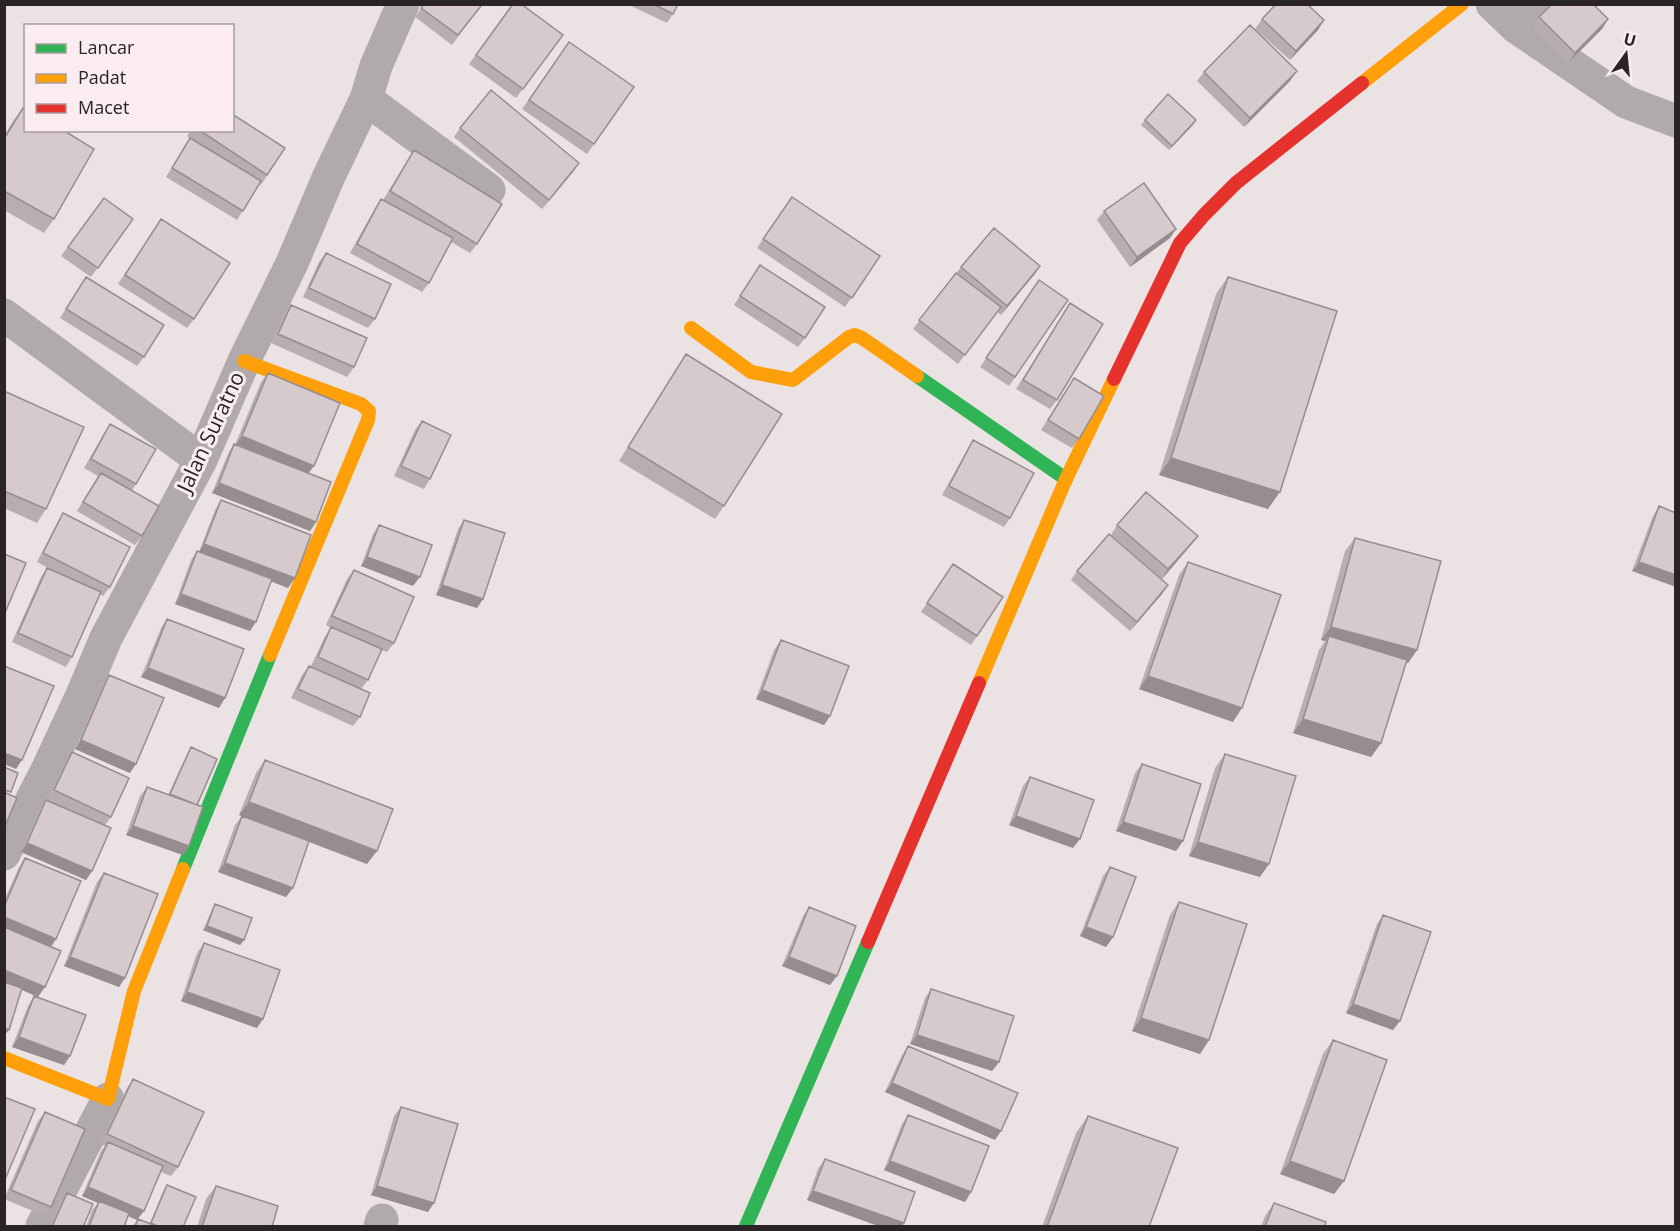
<svg xmlns="http://www.w3.org/2000/svg" width="1680" height="1231" viewBox="0 0 1680 1231" font-family="'Open Sans',sans-serif">
<rect width="100%" height="100%" fill="#eae2e3"/>
<g fill="none" stroke-linecap="round" stroke-linejoin="round">
<path stroke="#b0aaab" stroke-width="33" d="M 1492,4 L 1516,27 L 1626,102 L 1676,121
M 1516,27 L 1545,4
M 366,99 L 489,190
M 4,315 L 201,460
M 4,854 L 48,768 L 82,695 L 106,638 L 201,460 L 244,361 L 292,263 L 329,176 L 366,99 L 376,66 L 403,4
M 42,1226 L 108,1099
M 380,1226 L 382,1220"/>
<path stroke="#30b455" stroke-width="14" d="M 917,376 L 1066,479
M 183,869 L 270,655
M 746,1226 L 868,942"/>
<path stroke="#ff9f0a" stroke-width="14" d="M 1362,83 L 1462,4
M 691,328 L 751,372 L 793,380 L 849,337 L 855,335 L 862,338 L 917,376
M 244,361 L 361,404 L 369,411 L 368,420 L 270,655
M 979,683 L 1066,479 L 1114,379
M 4,1058 L 108,1099 L 134,991 L 183,869"/>
<path stroke="#e5322d" stroke-width="14" d="M 1114,379 L 1180,243 L 1204,215 L 1236,183 L 1362,83
M 868,942 L 979,683"/>
</g>
<path fill="#b8aeaf" d="M 424,4 L 474,15 L 452,45 L 415,17 Z
M 513,4 L 563,35 L 516,98 L 469,64 Z
M 627,4 L 678,4 L 673,14 L 667,23 Z
M 1539,17 L 1608,19 L 1602,29 L 1569,62 L 1533,26 Z
M 1262,19 L 1324,20 L 1318,30 L 1290,60 L 1255,29 Z
M 569,42 L 634,87 L 587,154 L 522,109 Z
M 1204,72 L 1290,81 L 1244,127 L 1197,81 Z
M 23,108 L 54,219 L 44,233 L 4,210 L 4,136 L 13,121 Z
M 1145,120 L 1196,120 L 1169,150 L 1141,125 Z
M 460,128 L 579,163 L 542,209 L 454,137 Z
M 191,130 L 232,130 L 285,148 L 261,185 L 260,184 L 237,220 L 166,177 L 190,138 L 187,136 Z
M 414,150 L 477,244 L 470,253 L 451,242 L 429,283 L 422,292 L 350,253 L 375,208 L 381,199 L 383,200 Z
M 792,197 L 880,256 L 845,307 L 757,248 Z
M 104,198 L 133,219 L 91,277 L 61,256 Z
M 1104,211 L 1176,229 L 1170,238 L 1130,267 L 1097,220 Z
M 155,228 L 194,319 L 187,328 L 118,284 Z
M 326,253 L 375,319 L 368,328 L 303,297 L 319,262 Z
M 760,265 L 805,338 L 798,347 L 734,305 Z
M 1040,266 L 1001,315 L 997,312 L 958,364 L 913,329 L 961,267 Z
M 86,277 L 144,357 L 137,366 L 60,318 Z
M 1228,277 L 1268,509 L 1159,475 L 1216,294 Z
M 1039,280 L 1068,300 L 1009,386 L 980,367 Z
M 1070,303 L 1057,400 L 1050,409 L 1016,389 Z
M 291,305 L 354,367 L 347,377 L 271,343 L 284,314 Z
M 686,354 L 724,506 L 715,519 L 619,461 L 677,368 Z
M 268,373 L 308,473 L 316,522 L 310,531 L 212,493 L 228,454 L 234,444 L 235,445 L 261,382 Z
M 1074,378 L 1079,439 L 1072,448 L 1041,430 Z
M 4,391 L 46,509 L 37,523 L 4,508 Z
M 422,421 L 430,479 L 424,489 L 394,476 L 415,430 Z
M 110,424 L 136,484 L 132,490 L 142,536 L 135,545 L 77,511 L 98,476 L 84,468 L 104,433 Z
M 973,440 L 1010,518 L 1004,527 L 942,495 L 967,450 Z
M 221,500 L 288,588 L 271,581 L 250,631 L 175,604 L 191,560 L 197,551 L 199,552 L 215,510 Z
M 1659,506 L 1676,513 L 1632,571 L 1653,516 Z
M 63,513 L 110,587 L 103,596 L 100,594 L 72,657 L 66,667 L 12,642 L 41,577 L 47,568 L 54,571 L 37,562 L 57,523 Z
M 464,520 L 483,599 L 477,608 L 436,595 L 458,529 Z
M 379,525 L 413,586 L 361,566 L 373,534 Z
M 1117,525 L 1198,536 L 1191,545 L 1162,579 L 1111,535 Z
M 1355,538 L 1417,650 L 1408,663 L 1406,663 L 1381,743 L 1371,757 L 1293,733 L 1319,650 L 1325,641 L 1321,640 L 1345,551 Z
M 1188,562 L 1233,722 L 1139,689 L 1179,575 Z
M 953,564 L 1003,597 L 971,645 L 921,612 Z
M 354,570 L 394,643 L 387,652 L 381,650 L 368,680 L 361,689 L 311,666 L 325,636 L 331,628 L 326,625 L 347,579 Z
M 1077,571 L 1168,585 L 1162,594 L 1130,631 L 1071,580 Z
M 167,619 L 219,708 L 141,677 L 161,628 Z
M 781,640 L 830,716 L 824,725 L 756,699 L 774,650 Z
M 309,666 L 360,717 L 353,726 L 291,698 L 302,675 Z
M 109,675 L 130,773 L 75,749 L 103,684 Z
M 191,747 L 197,805 L 189,846 L 183,855 L 126,835 L 140,796 L 147,787 L 168,795 L 188,752 Z
M 72,752 L 111,817 L 105,825 L 92,871 L 86,880 L 21,852 L 39,809 L 46,800 L 66,808 L 47,800 L 65,761 Z
M 1225,754 L 1260,877 L 1189,856 L 1215,768 Z
M 265,760 L 367,864 L 309,842 L 286,897 L 218,872 L 235,825 L 242,816 L 239,815 L 256,773 Z
M 1142,764 L 1183,841 L 1176,851 L 1116,831 L 1135,773 Z
M 1030,777 L 1073,848 L 1009,825 L 1023,786 Z
M 25,858 L 56,939 L 51,947 L 38,997 L 22,990 L 4,1036 L 4,901 L 19,867 Z
M 1110,867 L 1113,937 L 1106,947 L 1080,936 L 1103,876 Z
M 104,873 L 119,987 L 64,966 L 97,882 Z
M 1179,902 L 1209,1040 L 1200,1054 L 1132,1031 L 1170,915 Z
M 215,904 L 244,940 L 240,945 L 203,930 L 212,909 Z
M 809,907 L 837,976 L 830,985 L 782,966 L 803,916 Z
M 1383,915 L 1393,1030 L 1346,1013 L 1377,924 Z
M 204,943 L 257,1028 L 181,1001 L 197,953 Z
M 931,989 L 999,1062 L 992,1071 L 910,1044 L 925,998 Z
M 34,996 L 70,1056 L 64,1065 L 12,1047 L 28,1006 Z
M 1333,1040 L 1344,1181 L 1334,1194 L 1280,1174 L 1323,1054 Z
M 908,1046 L 995,1140 L 885,1092 L 902,1055 Z
M 133,1079 L 178,1167 L 171,1176 L 161,1172 L 138,1219 L 150,1223 L 164,1189 L 167,1185 L 183,1227 L 132,1227 L 137,1220 L 128,1216 L 124,1227 L 86,1227 L 92,1210 L 98,1203 L 82,1196 L 101,1151 L 105,1146 L 100,1144 L 127,1088 Z
M 401,1107 L 428,1212 L 371,1195 L 394,1116 Z
M 45,1112 L 51,1207 L 45,1216 L 4,1199 L 38,1121 Z
M 908,1115 L 971,1192 L 965,1202 L 884,1170 L 902,1124 Z
M 1088,1116 L 1149,1227 L 1042,1227 L 1076,1133 Z
M 825,1159 L 904,1223 L 902,1227 L 881,1227 L 807,1200 L 818,1169 Z
M 216,1186 L 272,1227 L 197,1227 L 206,1199 Z
M 67,1193 L 83,1227 L 50,1227 L 61,1202 Z
M 1274,1203 L 1324,1227 L 1261,1227 L 1265,1216 Z"/>
<path fill="#968d8f" d="M 1608,19 L 1602,29 L 1569,62 L 1575,53 Z
M 1324,20 L 1318,30 L 1290,60 L 1296,51 Z
M 1297,71 L 1290,81 L 1244,127 L 1250,118 Z
M 1196,120 L 1193,125 L 1169,150 L 1172,146 Z
M 579,163 L 573,172 L 542,209 L 549,200 Z
M 1176,229 L 1170,238 L 1130,267 L 1137,257 Z
M 1040,266 L 1034,275 L 1001,315 L 1007,306 Z
M 242,436 L 314,466 L 307,475 L 235,445 Z
M 1171,458 L 1280,492 L 1268,509 L 1159,475 Z
M 219,483 L 316,522 L 310,531 L 212,493 Z
M 1198,536 L 1191,545 L 1162,579 L 1168,569 Z
M 204,544 L 295,578 L 288,588 L 198,553 Z
M 367,557 L 420,577 L 413,586 L 361,566 Z
M 1639,562 L 1676,575 L 1676,587 L 1632,571 Z
M 442,585 L 483,599 L 477,608 L 436,595 Z
M 1168,585 L 1162,594 L 1130,631 L 1137,622 Z
M 181,594 L 256,622 L 250,631 L 175,604 Z
M 1331,627 L 1417,650 L 1408,663 L 1327,642 L 1329,636 L 1325,641 L 1321,640 Z
M 148,668 L 225,698 L 219,708 L 141,677 Z
M 1148,676 L 1242,708 L 1233,722 L 1139,689 Z
M 762,690 L 830,716 L 824,725 L 756,699 Z
M 1303,719 L 1381,743 L 1371,757 L 1293,733 Z
M 81,740 L 136,764 L 130,773 L 75,749 Z
M 4,753 L 22,760 L 16,769 L 4,764 Z
M 249,802 L 377,851 L 367,864 L 239,815 Z
M 1016,816 L 1080,839 L 1073,848 L 1009,825 Z
M 1123,822 L 1183,841 L 1176,851 L 1116,831 Z
M 133,826 L 189,846 L 183,855 L 126,835 Z
M 1198,842 L 1269,864 L 1260,877 L 1189,856 Z
M 27,843 L 92,871 L 86,880 L 21,852 Z
M 225,863 L 293,888 L 286,897 L 218,872 Z
M 4,917 L 56,939 L 50,948 L 4,929 Z
M 207,926 L 244,940 L 240,945 L 203,930 Z
M 1086,927 L 1113,937 L 1106,947 L 1080,936 Z
M 70,957 L 125,978 L 119,987 L 64,966 Z
M 789,957 L 837,976 L 830,985 L 782,966 Z
M 4,970 L 45,987 L 38,997 L 4,982 Z
M 187,992 L 263,1019 L 257,1028 L 181,1001 Z
M 1353,1004 L 1400,1021 L 1393,1030 L 1346,1013 Z
M 1141,1018 L 1209,1040 L 1200,1054 L 1132,1031 Z
M 4,1028 L 9,1030 L 4,1036 Z
M 917,1035 L 999,1062 L 992,1071 L 910,1044 Z
M 19,1037 L 70,1056 L 64,1065 L 12,1047 Z
M 892,1083 L 1001,1131 L 995,1140 L 885,1092 Z
M 890,1161 L 971,1192 L 965,1202 L 884,1170 Z
M 1290,1161 L 1344,1181 L 1334,1194 L 1280,1174 Z
M 377,1186 L 434,1203 L 428,1212 L 371,1195 Z
M 88,1187 L 144,1211 L 137,1220 L 82,1196 Z
M 813,1191 L 904,1223 L 902,1227 L 881,1227 L 807,1200 Z"/>
<path fill="#d6cacc" stroke="#968d8f" stroke-width="1.5" d="M 424,4 L 479,4 L 481,6 L 458,35 L 421,8 Z
M 513,4 L 521,4 L 563,35 L 523,89 L 476,55 Z
M 653,4 L 678,4 L 673,14 Z
M 1276,4 L 1307,4 L 1324,20 L 1296,51 L 1262,19 Z
M 1552,4 L 1593,4 L 1608,19 L 1575,53 L 1539,17 Z
M 1250,25 L 1297,71 L 1250,118 L 1204,72 Z
M 569,42 L 634,87 L 594,144 L 529,100 Z
M 491,90 L 579,163 L 549,200 L 460,128 Z
M 1168,94 L 1196,120 L 1172,146 L 1145,120 Z
M 23,108 L 26,109 L 26,130 L 63,130 L 94,149 L 54,219 L 4,191 L 4,139 Z
M 232,114 L 285,148 L 267,175 L 199,130 L 232,130 Z
M 190,138 L 261,181 L 243,211 L 172,168 Z
M 414,150 L 502,204 L 477,244 L 390,191 Z
M 1144,183 L 1176,229 L 1137,257 L 1104,211 Z
M 792,197 L 880,256 L 852,298 L 763,239 Z
M 104,198 L 133,219 L 98,268 L 68,247 Z
M 381,199 L 453,238 L 429,283 L 357,244 Z
M 161,219 L 230,263 L 194,319 L 125,275 Z
M 994,228 L 1040,266 L 1007,306 L 961,267 Z
M 326,253 L 391,284 L 375,319 L 309,288 Z
M 760,265 L 825,307 L 805,338 L 740,296 Z
M 956,273 L 1001,307 L 965,355 L 919,320 Z
M 86,277 L 164,325 L 144,357 L 66,309 Z
M 1228,277 L 1337,311 L 1280,492 L 1171,458 Z
M 1039,280 L 1068,300 L 1015,377 L 986,358 Z
M 1070,303 L 1103,324 L 1057,400 L 1023,380 Z
M 291,305 L 367,338 L 354,367 L 278,334 Z
M 686,354 L 782,414 L 724,506 L 628,447 Z
M 268,373 L 340,403 L 314,466 L 242,436 Z
M 1074,378 L 1104,396 L 1079,439 L 1048,420 Z
M 4,391 L 84,427 L 46,509 L 4,491 Z
M 422,421 L 451,435 L 430,479 L 401,466 Z
M 110,424 L 156,449 L 136,484 L 91,459 Z
M 973,440 L 1034,473 L 1010,518 L 949,486 Z
M 234,444 L 331,482 L 316,522 L 219,483 Z
M 101,473 L 159,506 L 142,536 L 83,502 Z
M 1146,492 L 1198,536 L 1168,569 L 1117,525 Z
M 221,500 L 311,535 L 295,578 L 204,544 Z
M 1659,506 L 1676,513 L 1676,575 L 1639,562 Z
M 63,513 L 130,547 L 110,587 L 43,553 Z
M 464,520 L 505,533 L 483,599 L 442,585 Z
M 379,525 L 432,545 L 420,577 L 367,557 Z
M 1109,534 L 1168,585 L 1137,622 L 1077,571 Z
M 1355,538 L 1441,561 L 1417,650 L 1331,627 Z
M 197,551 L 272,579 L 256,622 L 181,594 Z
M 4,554 L 26,563 L 5,613 L 4,613 Z
M 1188,562 L 1281,595 L 1242,708 L 1148,676 Z
M 953,564 L 1003,597 L 977,636 L 927,603 Z
M 47,568 L 101,592 L 72,657 L 18,633 Z
M 354,570 L 414,597 L 394,643 L 332,616 Z
M 167,619 L 244,649 L 225,698 L 148,668 Z
M 331,627 L 382,649 L 368,680 L 318,657 Z
M 1329,636 L 1407,660 L 1381,743 L 1303,719 Z
M 781,640 L 849,666 L 830,716 L 762,690 Z
M 4,666 L 54,686 L 22,760 L 4,753 Z
M 309,666 L 370,693 L 360,717 L 298,689 Z
M 109,675 L 164,698 L 136,764 L 81,740 Z
M 191,747 L 217,759 L 197,805 L 170,794 Z
M 72,752 L 129,778 L 111,817 L 54,790 Z
M 1225,754 L 1296,776 L 1269,864 L 1198,842 Z
M 265,760 L 393,809 L 377,851 L 249,802 Z
M 1142,764 L 1201,784 L 1183,841 L 1123,822 Z
M 4,767 L 18,773 L 11,792 L 4,790 Z
M 1030,777 L 1094,800 L 1080,839 L 1016,816 Z
M 147,787 L 203,807 L 189,846 L 133,826 Z
M 4,792 L 17,798 L 4,828 Z
M 46,800 L 111,828 L 92,871 L 27,843 Z
M 242,816 L 309,841 L 293,888 L 225,863 Z
M 25,858 L 81,881 L 56,939 L 4,917 L 4,907 Z
M 1110,867 L 1136,877 L 1113,937 L 1086,927 Z
M 104,873 L 158,894 L 125,978 L 70,957 Z
M 1179,902 L 1247,924 L 1209,1040 L 1141,1018 Z
M 215,904 L 252,918 L 244,940 L 207,926 Z
M 809,907 L 856,926 L 837,976 L 789,957 Z
M 1383,915 L 1431,932 L 1400,1021 L 1353,1004 Z
M 4,927 L 61,951 L 45,987 L 4,970 Z
M 204,943 L 280,970 L 263,1019 L 187,992 Z
M 4,982 L 22,988 L 9,1030 L 4,1028 Z
M 931,989 L 1014,1016 L 999,1062 L 917,1035 Z
M 34,996 L 86,1015 L 70,1056 L 19,1037 Z
M 1333,1040 L 1387,1060 L 1344,1181 L 1290,1161 Z
M 908,1046 L 1018,1093 L 1001,1131 L 892,1083 Z
M 133,1079 L 204,1112 L 178,1167 L 107,1134 Z
M 4,1097 L 35,1109 L 4,1182 Z
M 401,1107 L 458,1124 L 434,1203 L 377,1186 Z
M 45,1112 L 85,1129 L 51,1207 L 11,1190 Z
M 908,1115 L 989,1146 L 971,1192 L 890,1161 Z
M 1088,1116 L 1178,1148 L 1149,1227 L 1047,1227 Z
M 108,1142 L 163,1166 L 144,1211 L 88,1187 Z
M 825,1159 L 915,1192 L 904,1223 L 813,1191 Z
M 167,1185 L 196,1197 L 183,1227 L 159,1227 L 151,1223 Z
M 216,1186 L 278,1206 L 272,1227 L 202,1227 Z
M 67,1193 L 93,1204 L 83,1227 L 52,1227 Z
M 99,1201 L 129,1213 L 124,1227 L 89,1227 Z
M 1274,1203 L 1326,1222 L 1324,1227 L 1265,1227 Z
M 138,1219 L 159,1227 L 135,1227 Z"/>
<g text-anchor="middle" stroke-width="6" stroke-linejoin="round" paint-order="stroke">
<g font-size="21" fill="#2a2425" stroke="#faecef">
<text transform="translate(211 432) rotate(-65)" y="7">Jalan Suratno</text>
</g>
</g>
<rect width="1680" height="1231" fill="none" stroke="#2a2425" stroke-width="12"/>
<rect x="24" y="24" width="210" height="108" fill="#faecef" stroke="#a79c9e" stroke-width="1.5"/>
<rect x="36" y="44" width="30" height="9" fill="#30b455" stroke="#a79c9e" stroke-width="1.5"/>
<text x="78" y="54" font-size="18" fill="#2a2425">Lancar</text>
<rect x="36" y="74" width="30" height="9" fill="#ff9f0a" stroke="#a79c9e" stroke-width="1.5"/>
<text x="78" y="84" font-size="18" fill="#2a2425">Padat</text>
<rect x="36" y="104" width="30" height="9" fill="#e5322d" stroke="#a79c9e" stroke-width="1.5"/>
<text x="78" y="114" font-size="18" fill="#2a2425">Macet</text>
<g transform="translate(1626 54) rotate(15)" stroke="#faecef" stroke-width="4.5" paint-order="stroke">
<path d="M0-4.5L10 22L0 15L-10 22Z" fill="#2a2425"/>
<text y="-9" font-size="16" font-weight="bold" text-anchor="middle" fill="#2a2425">U</text>
</g>
</svg>
